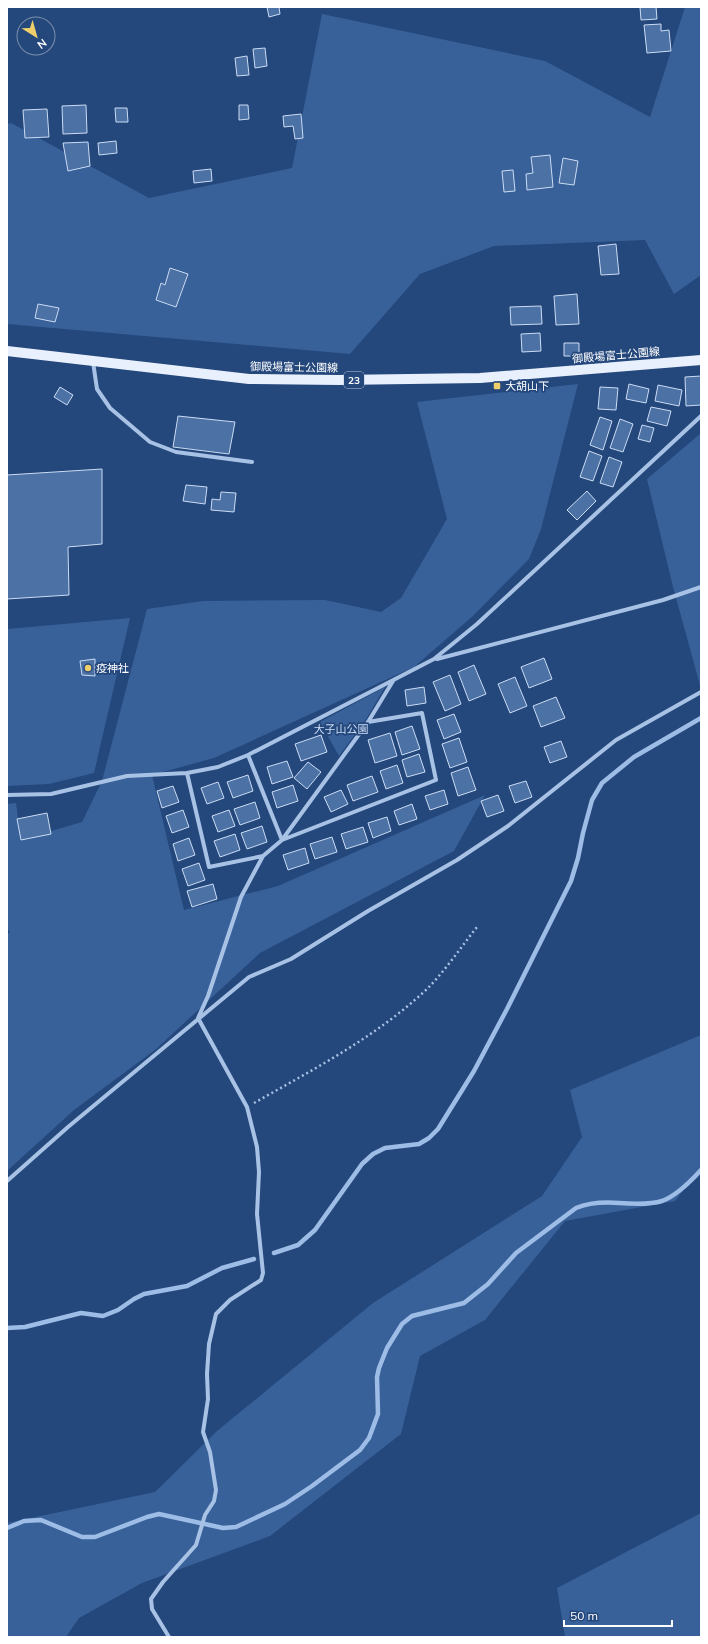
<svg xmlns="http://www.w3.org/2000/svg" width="708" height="1644" viewBox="0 0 708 1644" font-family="Mulish,'Noto Sans JP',sans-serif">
<rect width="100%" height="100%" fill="#24477c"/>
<path fill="#38619a" d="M 685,7 L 701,7 L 701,275 L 674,294 L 645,240 L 494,246 L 420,274 L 350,354 L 7,324 L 7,124 L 11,123 L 149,198 L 292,168 L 322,14 L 545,61 L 650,117 Z
M 578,384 L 541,529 L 529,559 L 473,616 L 414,667 L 214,758 L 152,775 L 184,910 L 278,886 L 485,795 L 454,851 L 260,953 L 155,1050 L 74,1110 L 7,1171 L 7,933 L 10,933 L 7,927 L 7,804 L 16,803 L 21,840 L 82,822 L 102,781 L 147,609 L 203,601 L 325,600 L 381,612 L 401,598 L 447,519 L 417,402 Z
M 701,433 L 701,689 L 673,587 L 647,479 Z
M 130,618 L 94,773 L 49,784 L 7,786 L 7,629 Z
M 385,687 L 365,721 L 339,756 L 320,722 Z
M 701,1035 L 701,1167 L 675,1201 L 565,1221 L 485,1320 L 420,1356 L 401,1434 L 270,1536 L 142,1583 L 79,1618 L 66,1637 L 7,1637 L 7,1523 L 155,1492 L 217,1431 L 373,1303 L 542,1196 L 582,1137 L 570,1090 Z
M 701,1513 L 701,1637 L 565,1637 L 557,1588 Z"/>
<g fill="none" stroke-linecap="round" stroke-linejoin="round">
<path stroke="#9dbce6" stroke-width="4.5" d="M 274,1253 L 298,1245 L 315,1230 L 362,1164 L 373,1154 L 385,1148 L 419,1144 L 429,1138 L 438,1129 L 474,1071 L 507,1009 L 571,881 L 578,858 L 583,833 L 592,800 L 602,783 L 634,757 L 701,718
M 7,1328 L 25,1327 L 81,1313 L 103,1316 L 118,1310 L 134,1299 L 144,1294 L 187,1286 L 222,1268 L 254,1259
M 7,1528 L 24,1521 L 41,1520 L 82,1537 L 95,1537 L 147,1517 L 159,1514 L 223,1528 L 236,1527 L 285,1504 L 312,1486 L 360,1450 L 369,1438 L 378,1414 L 377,1377 L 379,1368 L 387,1348 L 402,1324 L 412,1316 L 464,1303 L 488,1284 L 516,1253 L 576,1208 C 590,1202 604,1202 619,1203 C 633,1204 649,1205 662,1201 C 676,1196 691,1181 701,1170"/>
</g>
<path fill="#4c71a5" stroke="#cbdcf4" d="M 267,7 L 279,7 L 280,14 L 269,17 Z
M 640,7 L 656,7 L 657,19 L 641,20 Z
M 661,24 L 661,31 L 669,30 L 671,51 L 647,53 L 644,25 Z
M 265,48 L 267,66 L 255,68 L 253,49 Z
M 247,56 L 249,75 L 237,76 L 235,58 Z
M 86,105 L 87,133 L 63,134 L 62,106 Z
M 239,105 L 248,105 L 249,119 L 239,120 Z
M 115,108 L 127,108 L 128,122 L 116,122 Z
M 47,109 L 49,137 L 25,138 L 23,110 Z
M 301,114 L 303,138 L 295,139 L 293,126 L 284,127 L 283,116 Z
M 116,141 L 117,153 L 99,155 L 98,143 Z
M 88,142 L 90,166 L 68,171 L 63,143 Z
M 550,155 L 553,187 L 527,190 L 526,174 L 533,173 L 531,157 Z
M 563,158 L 578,161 L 574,185 L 559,183 Z
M 211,169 L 212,181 L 194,183 L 193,171 Z
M 513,170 L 515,191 L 504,192 L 502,171 Z
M 616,244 L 619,274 L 601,275 L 598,246 Z
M 170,268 L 188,274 L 176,307 L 156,300 L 161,283 L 165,285 Z
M 577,294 L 579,324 L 556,325 L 554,296 Z
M 38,304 L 59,308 L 55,322 L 35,318 Z
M 541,306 L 542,324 L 511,325 L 510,307 Z
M 540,333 L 541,351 L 522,352 L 521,334 Z
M 564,343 L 579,343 L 579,356 L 564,356 Z
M 701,376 L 701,405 L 686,406 L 685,377 Z
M 629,384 L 649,389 L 646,403 L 626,399 Z
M 658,385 L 682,390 L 679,406 L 655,401 Z
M 60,387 L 73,395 L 67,405 L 54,397 Z
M 600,387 L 618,388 L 616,410 L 598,409 Z
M 651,407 L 671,411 L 667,426 L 647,421 Z
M 178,416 L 235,422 L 229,454 L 173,447 Z
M 600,417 L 612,421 L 603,450 L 590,445 Z
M 620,419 L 633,424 L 623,452 L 610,448 Z
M 642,425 L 654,428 L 650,442 L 638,439 Z
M 589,451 L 602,456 L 593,481 L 580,477 Z
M 609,457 L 622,462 L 613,487 L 600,483 Z
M 102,469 L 102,544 L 68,547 L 69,595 L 7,599 L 7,475 Z
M 186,485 L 207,487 L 205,504 L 183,501 Z
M 587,491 L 596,501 L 577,520 L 567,510 Z
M 221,492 L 236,493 L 234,512 L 211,510 L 212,499 L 220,500 Z
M 544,658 L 552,679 L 529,688 L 521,667 Z
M 95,659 L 95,676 L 82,675 L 80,661 Z
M 474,665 L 486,694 L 469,701 L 458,672 Z
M 450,675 L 461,704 L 445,711 L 433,682 Z
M 515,677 L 527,706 L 510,713 L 498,684 Z
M 424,687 L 426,703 L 407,706 L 405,690 Z
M 556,697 L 565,718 L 541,727 L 533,706 Z
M 454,714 L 461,732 L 444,739 L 437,720 Z
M 412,726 L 420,749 L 402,755 L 395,732 Z
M 390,733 L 397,756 L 375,763 L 368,740 Z
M 321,735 L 327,752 L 301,761 L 295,744 Z
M 459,738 L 467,762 L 450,768 L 442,744 Z
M 561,741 L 567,757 L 550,763 L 544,747 Z
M 419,754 L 425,772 L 407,777 L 402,760 Z
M 287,761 L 293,777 L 272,784 L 267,767 Z
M 308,762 L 321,772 L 307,789 L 294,778 Z
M 397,765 L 403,783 L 386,789 L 380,771 Z
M 468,767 L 476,790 L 458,796 L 451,773 Z
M 248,775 L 253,791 L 233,798 L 227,782 Z
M 372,776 L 378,792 L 353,801 L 347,785 Z
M 526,781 L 532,797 L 515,803 L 509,786 Z
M 218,782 L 224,798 L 207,804 L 201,788 Z
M 293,785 L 298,801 L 277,808 L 272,792 Z
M 173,786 L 179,802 L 162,808 L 157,791 Z
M 341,790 L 348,804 L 331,812 L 324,797 Z
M 444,790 L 448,804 L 430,810 L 425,796 Z
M 498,795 L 504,811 L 487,817 L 481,801 Z
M 255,802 L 260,818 L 240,825 L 234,809 Z
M 412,804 L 417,819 L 399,825 L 394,811 Z
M 183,810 L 189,827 L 172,833 L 166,816 Z
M 229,810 L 235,826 L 218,832 L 212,816 Z
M 47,813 L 51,834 L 21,840 L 17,819 Z
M 387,817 L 391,831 L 373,838 L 368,823 Z
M 262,826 L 267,842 L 247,849 L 241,833 Z
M 363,827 L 368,842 L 346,849 L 341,834 Z
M 235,834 L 240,850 L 220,857 L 214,841 Z
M 332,837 L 337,852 L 315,859 L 310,844 Z
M 189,838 L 195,855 L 178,861 L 173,844 Z
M 305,848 L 309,863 L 288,870 L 283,855 Z
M 199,863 L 205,880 L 188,886 L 182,869 Z
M 213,884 L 217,899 L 192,907 L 187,891 Z"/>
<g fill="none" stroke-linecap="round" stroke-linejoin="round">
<path stroke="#a8c2e5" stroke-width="2.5" stroke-dasharray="2 3" stroke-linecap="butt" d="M 254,1103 C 314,1069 376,1037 427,989 C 445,971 461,947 477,927"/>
<path stroke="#a8c2e5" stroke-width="4" d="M 93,362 L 97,389 L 110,408 L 150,442 L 176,452 L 252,462
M 437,659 L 663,600 L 701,587
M 248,755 L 282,840 L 436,780 L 422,713 L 368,722
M 187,773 L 209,867 L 263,856
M 7,795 L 51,794 L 127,776 L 187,773 L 218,767 L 248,755 L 434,659 L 477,624 L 701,416
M 7,1181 L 68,1127 L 249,977 L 291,959 L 368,911 L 457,860 L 508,826 L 616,740 L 701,692
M 169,1637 L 152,1609 L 151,1599 L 163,1582 L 196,1545 L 205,1515 L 214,1501 L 216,1490 L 210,1452 L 203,1432 L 208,1399 L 207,1374 L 209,1344 L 216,1314 L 230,1300 L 261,1280 L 263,1273 L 257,1214 L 259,1172 L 257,1147 L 247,1107 L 198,1018 L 208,996 L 241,897 L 263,856 L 282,840 L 368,722 L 393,681"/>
<path stroke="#e9f0fd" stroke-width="10" d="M 7,351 L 249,379 L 339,380 L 480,378 L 701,360"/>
</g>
<g fill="#efce6c" stroke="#24477c" stroke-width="1.5">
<rect x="493" y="382" width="8" height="8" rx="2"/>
<circle cx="88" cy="668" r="4"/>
</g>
<g text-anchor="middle" stroke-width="3.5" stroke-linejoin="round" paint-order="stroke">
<rect fill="#24477c" stroke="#bdc8d8" stroke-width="1" x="344" y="372" width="20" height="16" rx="3"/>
<g font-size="10" font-weight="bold" fill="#fff">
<text x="354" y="384">23</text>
</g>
<g font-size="11" fill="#fff" stroke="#24477c">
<text transform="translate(616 355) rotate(-5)" y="4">御殿場富士公園線</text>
<text transform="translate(294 367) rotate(1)" y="4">御殿場富士公園線</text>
</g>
<g font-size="11" fill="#fff" stroke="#24477c" text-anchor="start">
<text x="505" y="390">大胡山下</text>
<text x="96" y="672">疫神社</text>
</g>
<g font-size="11" fill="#cbdcf4" stroke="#24477c">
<text x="341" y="733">大子山公園</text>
</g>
</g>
<rect width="708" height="1644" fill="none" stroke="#ffffff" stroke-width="16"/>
<g transform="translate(36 36) rotate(143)"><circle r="19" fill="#24477c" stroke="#7c91b0"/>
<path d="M0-3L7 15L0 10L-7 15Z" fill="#efce6c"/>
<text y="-6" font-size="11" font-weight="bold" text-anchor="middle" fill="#ffffff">N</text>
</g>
<path d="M564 1620v6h108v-6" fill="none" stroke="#ffffff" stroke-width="2"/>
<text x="570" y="1620" font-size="12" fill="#ffffff" stroke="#24477c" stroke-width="3" paint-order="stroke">50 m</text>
</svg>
